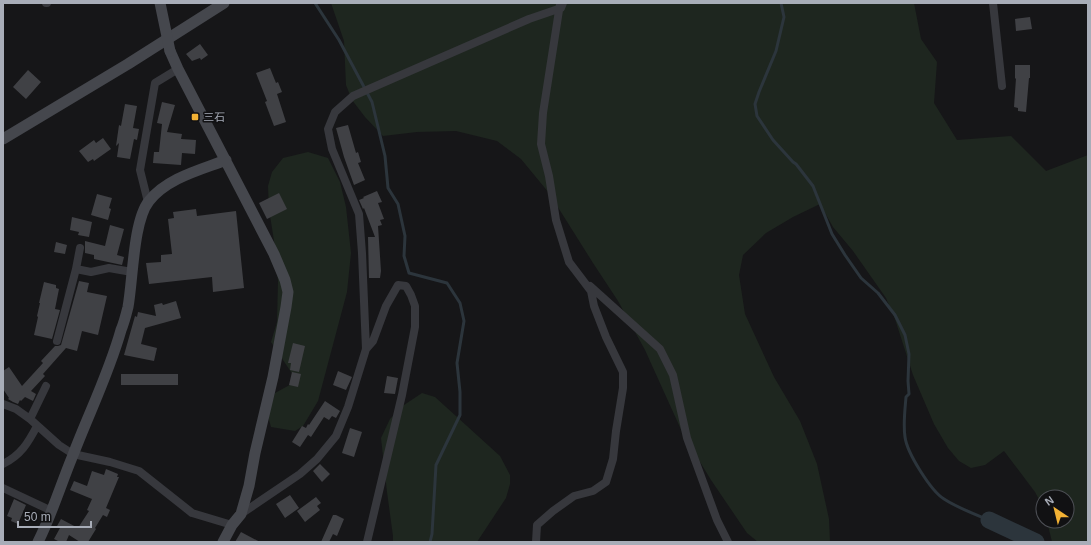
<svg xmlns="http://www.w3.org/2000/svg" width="1091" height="545" viewBox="0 0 1091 545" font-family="Arial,'Noto Sans JP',sans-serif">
<rect width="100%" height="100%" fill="#161618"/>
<path fill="#1e261f" d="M 331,3 L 914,3 L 921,39 L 937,62 L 934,103 L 957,140 L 1011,136 L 1046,171 L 1088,155 L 1088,542 L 1052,542 L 1047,521 L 1067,521 L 1067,497 L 1043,497 L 1043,507 L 1035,492 L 1004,451 L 985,465 L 971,468 L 959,461 L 948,448 L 934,424 L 913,375 L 895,319 L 886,298 L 853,251 L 833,227 L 820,204 L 793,217 L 766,233 L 743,255 L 739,275 L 745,314 L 774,377 L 800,421 L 817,464 L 829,519 L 830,542 L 758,542 L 747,533 L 711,480 L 683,434 L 645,350 L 618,301 L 593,263 L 549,193 L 521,159 L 497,141 L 456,131 L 417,132 L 383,136 L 365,117 L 352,100 L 346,85 L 344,41 Z
M 308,152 L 328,158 L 340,182 L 346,207 L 351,253 L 347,292 L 318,401 L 303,426 L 295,431 L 271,427 L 268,416 L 275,393 L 297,381 L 271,342 L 277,322 L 278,281 L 275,247 L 269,209 L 268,186 L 272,172 L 283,158 Z
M 422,393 L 435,397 L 500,456 L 510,475 L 510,484 L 506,498 L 477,542 L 393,542 L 393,536 L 387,492 L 381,438 L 390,419 L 404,405 Z"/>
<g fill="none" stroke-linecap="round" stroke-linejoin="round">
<path stroke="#2c353c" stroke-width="3" d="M 315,3 L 339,40 L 372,102 L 385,156 L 388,188 L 398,204 L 405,236 L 404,256 L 409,273 L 447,283 L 460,303 L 464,321 L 457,363 L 460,392 L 460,415 L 436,465 L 432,534 L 430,542
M 781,3 L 784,17 L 776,51 L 759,92 L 755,104 L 757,116 L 773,140 L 793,162 L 796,164 L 813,186 L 832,234 L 845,255 L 861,278 L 878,293 L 895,315 L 905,335 L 909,354 L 908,381 L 909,394 L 906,397 C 905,410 903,424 905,437 C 907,453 931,491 944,499 C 958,508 974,514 989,520"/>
<path stroke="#2c353c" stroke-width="17" d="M 989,520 L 1036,542"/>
</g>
<path fill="#404145" d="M 1030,17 L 1032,29 L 1016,31 L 1015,19 Z
M 200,44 L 208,55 L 201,60 L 200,58 L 192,61 L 186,54 Z
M 1015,65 L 1030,65 L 1030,78 L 1029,78 L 1026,112 L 1018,111 L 1018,108 L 1014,107 L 1016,78 L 1015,79 Z
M 270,68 L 276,83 L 278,82 L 282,92 L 277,94 L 286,122 L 274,126 L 265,102 L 267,101 L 256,73 Z
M 28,70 L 41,82 L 26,99 L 13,87 Z
M 162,102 L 175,105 L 167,132 L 182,134 L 181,139 L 196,140 L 195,154 L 182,153 L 181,165 L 153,163 L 154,152 L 159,152 L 162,124 L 157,123 Z
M 125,104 L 137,106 L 133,128 L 139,129 L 137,140 L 134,139 L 130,159 L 117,157 L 119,143 L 116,146 L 119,125 L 121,126 Z
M 348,125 L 356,153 L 358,152 L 361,162 L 358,163 L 365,180 L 354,185 L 344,157 L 336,128 Z
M 103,138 L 111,149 L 94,161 L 93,159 L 88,162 L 79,151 L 94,140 L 96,143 Z
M 377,191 L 382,202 L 378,203 L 384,219 L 380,220 L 382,225 L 378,226 L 381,271 L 380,278 L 369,278 L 368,237 L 375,237 L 364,208 L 363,209 L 359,200 L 364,198 L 363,197 Z
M 279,193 L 287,209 L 267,219 L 259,203 Z
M 97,194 L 112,198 L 109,208 L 111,209 L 108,220 L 91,215 Z
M 196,209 L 197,216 L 236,211 L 244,288 L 213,292 L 212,277 L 149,284 L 146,263 L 161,262 L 161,255 L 172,254 L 168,219 L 174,218 L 173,212 Z
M 72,217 L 92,222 L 89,237 L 78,235 L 79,232 L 70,230 Z
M 110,225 L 124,229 L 117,255 L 124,257 L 122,265 L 94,259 L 94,255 L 85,253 L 85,241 L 105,246 Z
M 56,242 L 67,245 L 65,254 L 54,252 Z
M 79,281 L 89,283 L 87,292 L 107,296 L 98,335 L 82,331 L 77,351 L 66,348 L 43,374 L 45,376 L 31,391 L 36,394 L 33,401 L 25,397 L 21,401 L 20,400 L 18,404 L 13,402 L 8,399 L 9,398 L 3,389 L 3,371 L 9,367 L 22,386 L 43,363 L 41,361 L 55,346 L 58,346 L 61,345 Z
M 44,282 L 56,285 L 56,288 L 59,289 L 55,309 L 60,310 L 52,339 L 34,335 L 38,317 L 37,316 L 40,303 L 39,303 Z
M 176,301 L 181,318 L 145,328 L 141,344 L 157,348 L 154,361 L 124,355 L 135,316 L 137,317 L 138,312 L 156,316 L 154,305 L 162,303 L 163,305 Z
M 293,343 L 305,346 L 299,372 L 290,370 L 291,363 L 288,363 Z
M 338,371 L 352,377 L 346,390 L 333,385 Z
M 292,372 L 301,374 L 298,387 L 289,385 Z
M 121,374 L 178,374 L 178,385 L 121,385 Z
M 387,376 L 398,378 L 395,394 L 384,393 Z
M 325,401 L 340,411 L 336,418 L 332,416 L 329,420 L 324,417 L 311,437 L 308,435 L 300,447 L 292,442 L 302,426 L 306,428 L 308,424 L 309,425 Z
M 350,428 L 362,432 L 354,457 L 342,453 Z
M 320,464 L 330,474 L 322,482 L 313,471 Z
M 106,469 L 118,474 L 117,477 L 119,477 L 106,508 L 110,510 L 107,517 L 103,515 L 95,528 L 96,529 L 88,542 L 80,542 L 69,535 L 66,542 L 60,542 L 54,539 L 60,528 L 57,526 L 61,519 L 78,528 L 89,511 L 87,510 L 92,499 L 70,490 L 74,481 L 87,486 L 92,471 L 104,475 Z
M 290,495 L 299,508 L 285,518 L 276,504 Z
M 316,497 L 321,503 L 317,506 L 320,510 L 305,522 L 297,511 Z
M 14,499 L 26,505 L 18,524 L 11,521 L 12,518 L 7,516 Z
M 333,515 L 336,515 L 344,519 L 337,536 L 333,534 L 329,542 L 321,542 Z
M 241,532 L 260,542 L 235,542 Z"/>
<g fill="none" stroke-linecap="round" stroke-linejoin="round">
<path stroke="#37383d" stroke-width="8" d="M 46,3 L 47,3
M 993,3 L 1002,86
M 148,202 L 140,170 L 155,83 L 178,69
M 80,248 L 76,269 L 91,272 L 109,268 L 132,272
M 590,286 L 660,349 L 673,375 L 687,438 L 717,520 L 728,542
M 57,341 L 76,269
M 366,349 L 373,341 L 386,306 L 398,285 L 406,286 L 411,295 L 415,306 L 415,327 L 402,395 L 367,542
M 3,404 L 16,409 L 30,419 L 59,445 L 73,454 L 110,462 L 139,471 L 192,513 L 232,525
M 30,419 L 46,386
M 3,464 C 21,455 28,443 37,426
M 3,488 L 52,511
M 241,514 L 300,474 L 317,459 L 336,436 L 348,407 L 366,349 L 362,253 L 359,214 L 332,149 L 328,129 L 335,112 L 353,96 L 529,19 L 561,8 L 563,3
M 536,542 L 537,525 L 553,511 L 574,496 L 593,491 L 606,482 L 613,459 L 616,431 L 623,388 L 623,372 L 606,337 L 594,306 L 591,291 L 569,262 L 556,220 L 549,176 L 541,144 L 543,113 L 560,4"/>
<path stroke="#45474d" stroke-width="11" d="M 170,51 L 178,69 L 274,254 L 285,280 L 288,292 L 286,307 L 273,377 L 255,453 L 249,486 L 241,514 L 232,525 L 223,542
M 3,139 L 128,64 L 224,3
M 38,542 C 52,514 61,484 73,455 C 89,413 109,373 121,330 C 124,323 126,315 128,307 C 133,280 133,221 149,201 C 167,178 200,170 226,160"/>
<path stroke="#45474d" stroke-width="11" d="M 160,3 L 170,51"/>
</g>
<rect fill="#f2b134" stroke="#111113" stroke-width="1.5" x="191" y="113" width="8" height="8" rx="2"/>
<g text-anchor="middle" stroke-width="3" stroke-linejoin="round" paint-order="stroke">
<g font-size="11" fill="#a8adb8" stroke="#111113" text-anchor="start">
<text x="203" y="121">三石</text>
</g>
</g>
<rect width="1091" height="545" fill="none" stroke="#a8adb8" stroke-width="8"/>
<g transform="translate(1055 509) rotate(325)"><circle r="19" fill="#111113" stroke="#4d4f55"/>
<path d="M0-3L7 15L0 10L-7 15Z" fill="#f2b134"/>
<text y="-6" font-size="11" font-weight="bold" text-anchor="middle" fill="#a8adb8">N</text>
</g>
<path d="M18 521v6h73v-6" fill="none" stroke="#a8adb8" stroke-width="2"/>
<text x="24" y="521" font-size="12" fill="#a8adb8" stroke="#111113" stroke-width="3" paint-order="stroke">50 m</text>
</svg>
